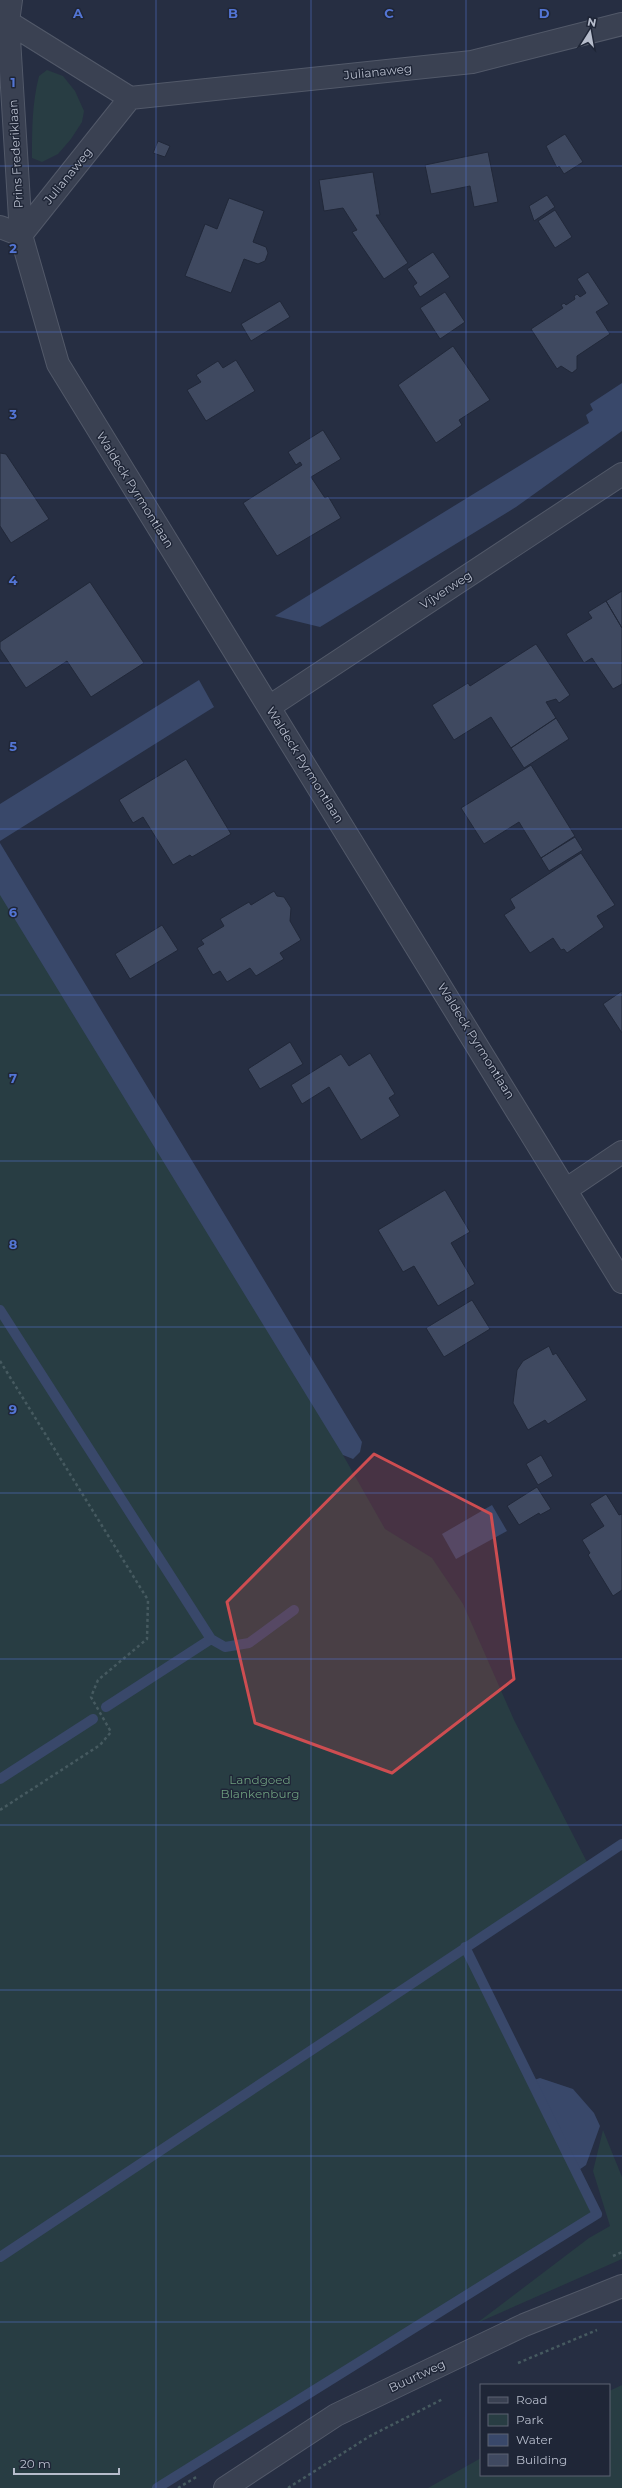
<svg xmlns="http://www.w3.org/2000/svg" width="622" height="2488" viewBox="0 0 622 2488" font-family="Montserrat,sans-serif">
<rect width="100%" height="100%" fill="#262e42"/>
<path fill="#283d43" d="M 47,70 L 63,76 L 75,91 L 84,111 L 82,122 L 71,139 L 58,154 L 42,162 L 32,158 C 32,129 32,104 39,76 Z
M 0,869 L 350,1442 L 343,1455 L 385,1529 L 432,1558 L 463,1604 L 514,1720 L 589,1866 L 465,1947 L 597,2214 L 157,2488 L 0,2488 Z
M 603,2130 L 622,2177 L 622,2259 L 477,2323 L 589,2238 L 610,2226 L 593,2171 Z
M 622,2385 L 622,2488 L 428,2488 L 481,2458 L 481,2475 L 609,2475 L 609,2391 Z"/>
<path fill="#39486a" d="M 622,383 L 622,431 L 516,507 L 320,627 L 275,616 L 589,423 L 586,415 L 593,410 L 590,404 Z
M 199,680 L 214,707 L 0,841 L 0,804 Z
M 0,843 L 362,1442 L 360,1452 L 353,1459 L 343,1455 L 0,895 Z
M 492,1505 L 507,1531 L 456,1559 L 442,1534 Z
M 540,2078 L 573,2089 L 594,2113 L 600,2126 L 586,2165 L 576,2172 L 531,2081 Z"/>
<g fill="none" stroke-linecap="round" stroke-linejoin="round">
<path stroke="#39486a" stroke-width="10" d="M 0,1310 L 211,1639 L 106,1707
M 211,1639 L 225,1647 L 249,1643 L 294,1610
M 0,1779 L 93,1719
M 0,2257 L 622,1844
M 157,2488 L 597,2214 L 465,1947"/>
</g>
<path fill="#3f4960" stroke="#212839" d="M 565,134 L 583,162 L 564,174 L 559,166 L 557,168 L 546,146 Z
M 158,141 L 170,146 L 165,157 L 153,153 Z
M 488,152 L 498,202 L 474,207 L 470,186 L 431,194 L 425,165 Z
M 373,172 L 380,215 L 376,215 L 408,263 L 384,279 L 352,232 L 357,230 L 343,208 L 324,211 L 319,180 Z
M 547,195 L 555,207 L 534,221 L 529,206 Z
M 229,198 L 264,211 L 253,242 L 266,247 L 268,253 L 265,261 L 258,264 L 244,259 L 231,293 L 185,276 L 205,224 L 217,229 Z
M 555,210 L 572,237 L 555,248 L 538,221 Z
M 433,252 L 450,277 L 420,297 L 413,286 L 417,283 L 407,269 Z
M 588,272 L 609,304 L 596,312 L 610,334 L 577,356 L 577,369 L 572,373 L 561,366 L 557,369 L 531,329 L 563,308 L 561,305 L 564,303 L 566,305 L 575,299 L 574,296 L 577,294 L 580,297 L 586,293 L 577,279 Z
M 445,292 L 465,322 L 440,339 L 420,308 Z
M 280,301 L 290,317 L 251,341 L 241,324 Z
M 453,346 L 490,400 L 459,420 L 462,425 L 436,443 L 398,385 Z
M 236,360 L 255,391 L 206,421 L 187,390 L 201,382 L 196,375 L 218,361 L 223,368 Z
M 323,430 L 341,459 L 311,477 L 325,498 L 328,496 L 341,518 L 277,556 L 243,503 L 302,465 L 300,462 L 296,465 L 288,452 Z
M 0,453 L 6,454 L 49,519 L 11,543 L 0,526 Z
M 90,582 L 144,663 L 91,697 L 67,661 L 26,688 L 0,649 L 0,642 Z
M 622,591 L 622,628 L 606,601 Z
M 606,601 L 622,628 L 622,684 L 613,689 L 592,658 L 584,663 L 566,634 L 592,618 L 588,612 Z
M 536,644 L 570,695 L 559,703 L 556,699 L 546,702 L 556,718 L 511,748 L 491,717 L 454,740 L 432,705 L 468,683 L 470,686 Z
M 556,718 L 569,739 L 524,768 L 511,748 Z
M 186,759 L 231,834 L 192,857 L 190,855 L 173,865 L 143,817 L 133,823 L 119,800 Z
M 531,765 L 575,836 L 541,858 L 519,822 L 484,844 L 461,808 Z
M 575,837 L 583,850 L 549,871 L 541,858 Z
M 581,853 L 615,905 L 597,916 L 604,927 L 567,953 L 564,949 L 561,950 L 553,938 L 530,953 L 504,915 L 515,908 L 510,899 Z
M 274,891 L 277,896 L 284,897 L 291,908 L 290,921 L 301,940 L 280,953 L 284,959 L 256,976 L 250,968 L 227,982 L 220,971 L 213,975 L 197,948 L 204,944 L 201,940 L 224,926 L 220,919 L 249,902 L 251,905 Z
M 162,925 L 178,950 L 130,979 L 115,954 Z
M 622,991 L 622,1033 L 603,1004 Z
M 290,1042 L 303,1064 L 260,1089 L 248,1069 Z
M 370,1053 L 395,1094 L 389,1098 L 400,1116 L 361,1140 L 329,1087 L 302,1104 L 291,1085 L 341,1054 L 349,1066 Z
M 445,1190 L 470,1232 L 451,1243 L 475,1284 L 438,1306 L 414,1266 L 403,1272 L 378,1230 Z
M 472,1300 L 490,1329 L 444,1357 L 426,1328 Z
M 549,1346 L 553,1355 L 556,1353 L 587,1400 L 548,1424 L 545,1420 L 528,1430 L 513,1403 L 517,1370 L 523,1361 Z
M 541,1455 L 553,1476 L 538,1485 L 526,1464 Z
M 537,1487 L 551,1509 L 540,1515 L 539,1513 L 519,1525 L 507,1506 Z
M 606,1494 L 619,1515 L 622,1514 L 622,1590 L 613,1596 L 588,1555 L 590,1553 L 582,1540 L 604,1526 L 590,1504 Z"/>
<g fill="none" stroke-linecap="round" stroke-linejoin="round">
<g stroke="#525969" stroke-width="24">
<path id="minor" d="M 11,0 L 8,22 L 21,235 L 58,364 L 622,1282
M 8,22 L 130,98 L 472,62 L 622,24
M 0,227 L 21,235
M 21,235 L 130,98
M 269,707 L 622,474
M 567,1189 L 622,1152
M 225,2488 L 336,2415 L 524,2325 L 622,2286"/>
</g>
<path stroke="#465a60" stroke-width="2.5" stroke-dasharray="3 3" stroke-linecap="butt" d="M 0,1361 L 148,1600 L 147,1639 L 98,1680 L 91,1697 L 111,1732 L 100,1745 L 0,1810
M 613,2256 L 622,2252
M 518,2363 L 597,2330
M 178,2488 L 198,2476
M 288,2488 L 370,2436 L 443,2399"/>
<use href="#minor" stroke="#3a4152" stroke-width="22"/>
</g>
<path fill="#ce4d51" fill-opacity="0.2" stroke="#ce4d51" stroke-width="3" stroke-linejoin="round" d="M 374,1454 L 491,1514 L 514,1679 L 392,1773 L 255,1723 L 227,1602 Z"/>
<path fill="none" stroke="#5375d4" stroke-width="1" stroke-opacity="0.55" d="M 156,0 L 156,2488M 311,0 L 311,2488M 466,0 L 466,2488M 0,166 L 622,166M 0,332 L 622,332M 0,498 L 622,498M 0,663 L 622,663M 0,829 L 622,829M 0,995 L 622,995M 0,1161 L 622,1161M 0,1327 L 622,1327M 0,1493 L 622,1493M 0,1659 L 622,1659M 0,1825 L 622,1825M 0,1990 L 622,1990M 0,2156 L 622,2156M 0,2322 L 622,2322"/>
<g text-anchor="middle" stroke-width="3" stroke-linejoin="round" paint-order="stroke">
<g font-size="12" fill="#b7bdcc" stroke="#1f2637">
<text transform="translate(378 72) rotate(-6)" y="4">Julianaweg</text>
<text transform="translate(16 154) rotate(-93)" y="4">Prins Frederiklaan</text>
<text transform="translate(68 176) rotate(-51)" y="4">Julianaweg</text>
<text transform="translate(135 490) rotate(58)" y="4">Waldeck Pyrmontlaan</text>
<text transform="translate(446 590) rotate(-33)" y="4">Vijverweg</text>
<text transform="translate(305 765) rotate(58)" y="4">Waldeck Pyrmontlaan</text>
<text transform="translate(476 1041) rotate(58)" y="4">Waldeck Pyrmontlaan</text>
<text transform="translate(417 2376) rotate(-25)" y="4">Buurtweg</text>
</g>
<g font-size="12" fill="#6d9e7e" stroke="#1f2637">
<text x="260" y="1784">Landgoed<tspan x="260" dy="14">Blankenburg</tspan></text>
</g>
</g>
<g font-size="13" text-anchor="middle" font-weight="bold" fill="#5375d4" stroke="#1f2637" stroke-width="3" stroke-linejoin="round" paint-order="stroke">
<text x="78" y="18">A</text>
<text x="233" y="18">B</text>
<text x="389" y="18">C</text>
<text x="544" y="18">D</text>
<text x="13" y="87">1</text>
<text x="13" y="253">2</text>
<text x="13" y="419">3</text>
<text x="13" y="585">4</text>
<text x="13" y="751">5</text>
<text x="13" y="917">6</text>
<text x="13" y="1083">7</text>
<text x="13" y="1249">8</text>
<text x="13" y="1414">9</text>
</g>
<rect x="480" y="2384" width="130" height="92" fill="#1f2637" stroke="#5c6273"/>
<rect x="488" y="2397" width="20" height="6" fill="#3a4152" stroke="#5c6273"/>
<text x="516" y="2404" font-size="12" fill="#b7bdcc">Road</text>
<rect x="488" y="2414" width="20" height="12" fill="#283d43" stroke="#5c6273"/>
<text x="516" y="2424" font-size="12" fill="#b7bdcc">Park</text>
<rect x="488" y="2434" width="20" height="12" fill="#39486a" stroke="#5c6273"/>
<text x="516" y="2444" font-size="12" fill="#b7bdcc">Water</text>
<rect x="488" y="2454" width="20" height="12" fill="#3f4960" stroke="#5c6273"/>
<text x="516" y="2464" font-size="12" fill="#b7bdcc">Building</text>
<g transform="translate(590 32) rotate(11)" stroke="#1f2637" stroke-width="3" paint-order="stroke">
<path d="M0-3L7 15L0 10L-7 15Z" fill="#b7bdcc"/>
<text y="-6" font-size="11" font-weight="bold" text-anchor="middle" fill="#b7bdcc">N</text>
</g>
<path d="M14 2468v6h105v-6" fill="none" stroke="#b7bdcc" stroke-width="2"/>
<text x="20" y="2468" font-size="12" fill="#b7bdcc" stroke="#1f2637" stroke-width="3" paint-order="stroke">20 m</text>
</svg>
